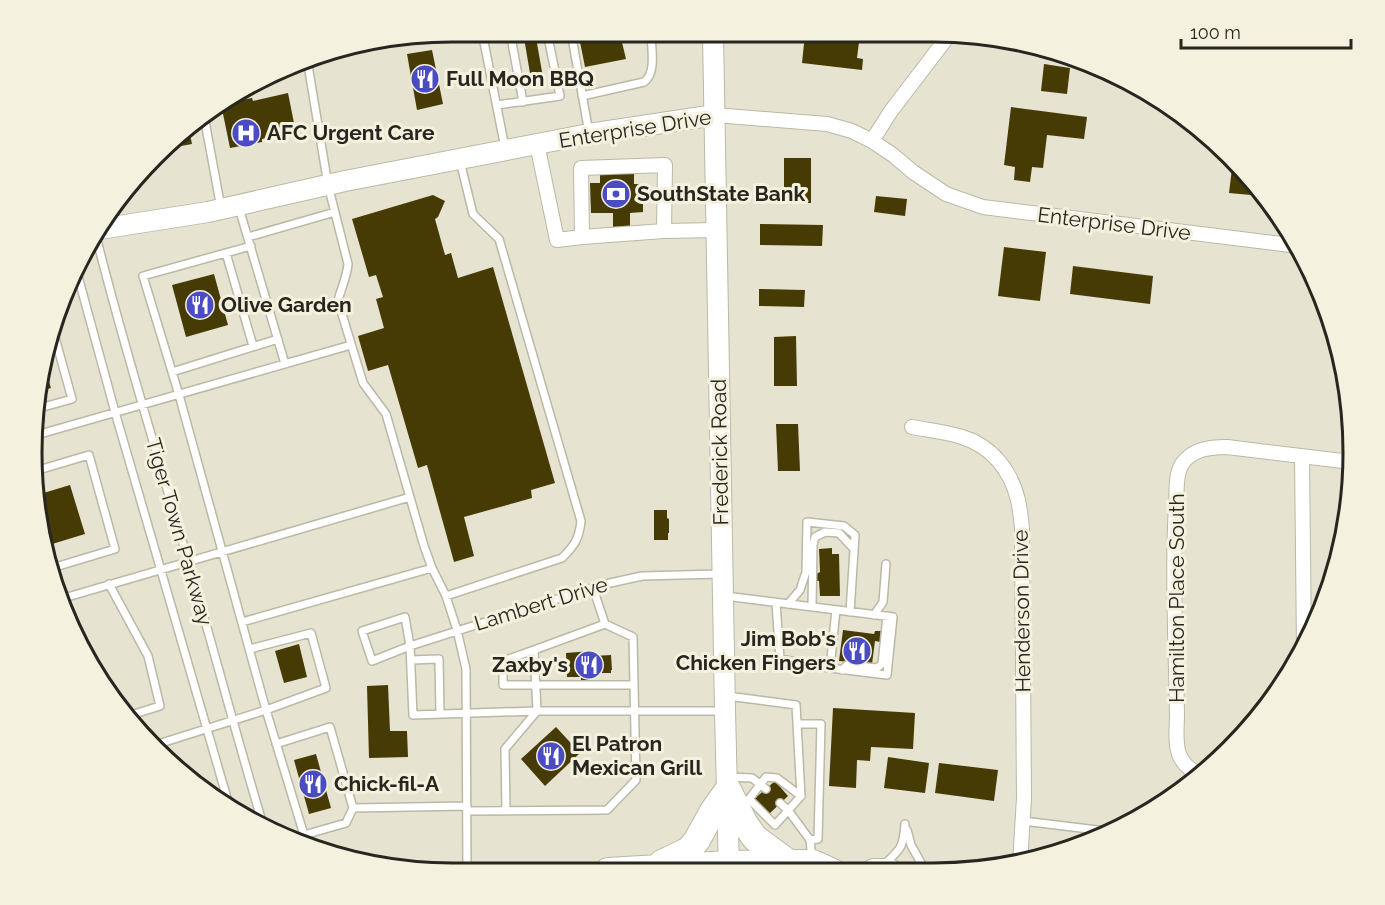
<svg xmlns="http://www.w3.org/2000/svg" width="1385" height="905" viewBox="0 0 1385 905" font-family="Raleway,sans-serif">
<rect width="100%" height="100%" fill="#e7e3d1"/>
<path fill="#463b05" d="M 523,32 L 535,32 L 544,83 L 532,85 Z
M 620,34 L 626,59 L 585,67 L 580,42 Z
M 805,34 L 860,34 L 857,58 L 863,59 L 862,70 L 802,63 Z
M 432,50 L 443,104 L 417,110 L 407,54 Z
M 1044,64 L 1070,68 L 1067,94 L 1041,91 Z
M 1123,78 L 1139,89 L 1122,86 Z
M 288,93 L 296,133 L 262,139 L 262,142 L 230,148 L 221,104 L 252,98 L 253,101 Z
M 1011,107 L 1087,117 L 1084,139 L 1047,135 L 1043,168 L 1032,167 L 1030,182 L 1014,180 L 1015,167 L 1004,165 Z
M 189,130 L 192,144 L 170,148 Z
M 784,158 L 811,158 L 811,203 L 784,203 Z
M 1233,160 L 1253,182 L 1251,195 L 1229,193 Z
M 634,171 L 634,184 L 641,184 L 641,204 L 643,204 L 643,212 L 630,213 L 630,226 L 613,227 L 613,213 L 591,213 L 590,183 L 600,183 L 600,172 Z
M 433,195 L 445,201 L 438,217 L 435,219 L 445,255 L 451,253 L 458,278 L 493,267 L 555,483 L 531,490 L 532,498 L 464,517 L 474,556 L 454,562 L 427,465 L 418,468 L 388,365 L 368,371 L 358,336 L 384,328 L 376,299 L 383,297 L 376,275 L 369,277 L 352,219 Z
M 876,196 L 907,199 L 905,216 L 874,212 Z
M 760,224 L 823,225 L 822,246 L 760,245 Z
M 1004,247 L 1046,252 L 1040,301 L 998,296 Z
M 1073,266 L 1153,276 L 1150,304 L 1070,294 Z
M 214,274 L 228,325 L 186,337 L 172,285 Z
M 759,289 L 805,290 L 804,307 L 759,306 Z
M 796,336 L 797,386 L 774,386 L 774,337 Z
M 45,369 L 51,388 L 40,391 Z
M 776,424 L 798,424 L 800,471 L 778,471 Z
M 70,485 L 85,534 L 49,545 L 38,509 L 37,495 Z
M 654,510 L 667,510 L 667,518 L 669,519 L 669,533 L 668,533 L 668,540 L 654,540 Z
M 832,548 L 832,554 L 839,554 L 840,596 L 820,596 L 819,581 L 816,581 L 816,574 L 820,572 L 819,549 Z
M 843,630 L 874,634 L 875,631 L 881,631 L 880,642 L 875,641 L 872,664 L 839,661 Z
M 299,644 L 307,677 L 284,683 L 275,651 Z
M 591,651 L 591,653 L 594,653 L 594,656 L 611,655 L 612,670 L 611,670 L 611,673 L 595,673 L 595,677 L 590,677 L 590,680 L 581,680 L 581,677 L 567,677 L 566,653 Z
M 388,685 L 390,731 L 407,731 L 408,757 L 369,758 L 367,686 Z
M 833,708 L 915,713 L 913,749 L 871,747 L 870,761 L 857,760 L 856,788 L 829,786 Z
M 556,727 L 580,753 L 545,786 L 521,759 Z
M 316,754 L 331,808 L 309,814 L 294,760 Z
M 888,757 L 929,763 L 925,793 L 884,788 Z
M 939,763 L 998,770 L 994,801 L 935,793 Z
M 775,781 L 788,796 L 768,815 L 754,799 Z"/>
<g fill="none" stroke-linecap="round" stroke-linejoin="round">
<g stroke="#bcb8a6" stroke-width="10">
<path id="lane" d="M 482,32 L 505,148
M 510,32 L 523,102
M 571,32 L 589,133
M 307,59 L 328,185 L 348,264 C 347,277 341,288 338,301 L 363,383 L 386,414 L 424,546 L 432,568 L 446,596 L 457,630 L 466,669 L 467,870
M 582,96 L 644,82 C 657,73 651,47 651,33
M 497,105 L 560,96 L 547,32
M 204,116 L 221,208
M 239,208 L 285,364
M 96,236 C 123,345 157,452 188,561 C 214,650 237,739 264,828
M 248,237 L 335,212
M 226,253 L 253,346
M 76,269 L 115,412 L 229,805
M 172,372 L 278,339
M 36,409 L 72,399 L 54,334
M 33,436 L 351,345
M 35,471 L 89,455 L 115,549 L 52,568
M 109,584 L 148,656 L 160,706 L 131,715
M 593,588 L 605,624
M 446,596 L 562,558 C 575,545 579,539 581,521 L 499,239 L 473,214 L 460,161
M 725,596 L 893,617 L 887,675 L 830,668 L 780,659 L 776,603
M 64,598 L 410,497
M 788,604 L 800,590 L 806,572 L 807,522 L 844,526 L 855,535 L 850,612
M 812,607 L 813,545 L 815,537 L 825,532 L 839,533 L 854,549
M 874,615 L 883,602 L 886,564
M 405,617 L 410,646 L 372,661 L 362,631 Z
M 242,622 L 432,568
M 250,649 L 311,633 L 326,688 L 266,710 L 304,835 L 346,823 L 353,808 L 330,727 L 276,744
M 534,650 L 503,661 L 503,685 L 634,685
M 411,660 L 439,659 L 440,714
M 830,668 L 836,610
M 842,670 L 847,665 L 877,668 L 882,664 L 887,616
M 727,696 L 796,705 L 801,796 L 777,778 L 766,777 L 749,799 L 775,825 L 801,796
M 797,724 L 821,724 L 818,839 L 810,840 L 812,858
M 155,745 L 266,710 L 179,395 L 143,276 L 251,246
M 727,777 L 752,778 L 766,789
M 780,803 L 788,810 L 810,840
M 353,808 L 467,806
M 467,811 L 607,810 L 636,780 L 633,637 L 605,624 L 534,650 L 537,711 L 413,715 L 410,646 L 601,585 L 642,576 L 720,574
M 506,811 L 505,749 L 537,711 L 723,711
M 1023,821 L 1114,832
M 907,830 L 911,845 L 926,872
M 884,865 C 901,848 903,849 905,824"/>
</g>
<g stroke="#bcb8a6" stroke-width="16">
<path id="street" d="M 715,115 L 827,124 L 852,131 L 872,141 L 893,155 L 913,172 L 946,194 L 983,207 L 1298,246
M 872,141 L 891,111 L 949,35
M 537,144 L 557,240 L 582,237
M 664,231 L 582,237 L 581,168 L 665,165 L 664,231 L 717,230
M 912,427 C 928,430 946,432 962,437 C 992,446 1011,471 1018,500 C 1020,509 1021,519 1022,528 L 1024,798 L 1020,863
M 1302,457 L 1304,647
M 1201,775 C 1173,763 1176,743 1177,717 C 1176,647 1172,575 1176,505 C 1177,492 1175,475 1182,464 C 1192,449 1210,447 1227,447 L 1351,462"/>
</g>
<g stroke="#bcb8a6" stroke-width="22">
<path id="secondary" d="M 713,33 L 725,711 L 729,871
M 100,229 L 208,212 L 345,181 L 589,134 L 715,115"/>
</g>
<g stroke="#bcb8a6" stroke-width="28">
<path id="highway" d="M 662,863 L 689,850 L 697,840 L 713,811 L 728,790 L 745,824 L 755,838 L 789,863
M 608,871 L 729,864 L 789,863 L 813,863 L 833,872
M 874,872 L 889,872"/>
</g>
<use href="#lane" stroke="#fff" stroke-width="7"/>
<use href="#street" stroke="#fff" stroke-width="14"/>
<use href="#secondary" stroke="#fff" stroke-width="20"/>
<use href="#highway" stroke="#fff" stroke-width="26"/>
</g>
<defs>
<g id="restaurant-disc" transform="scale(1.5)"><circle r="9.5" fill="#4b4cc2" stroke="#f4f1de"/><path d="M-5-6h1v4h1v-4h1v4h1v-4h1v5L-1.5 .5V6h-2V.5L-5-1ZM5-6V6H3V1.5H1.5Q1.5-4 5-6Z" fill="#fff"/></g>
<g id="hospital-disc" transform="scale(1.5)"><circle r="9.5" fill="#4b4cc2" stroke="#f4f1de"/><path d="M-5-5h3v3.5h4V-5h3V5h-3V1.5h-4V5h-3Z" fill="#fff"/></g>
<g id="bank-disc" transform="scale(1.5)"><circle r="9.5" fill="#4b4cc2" stroke="#f4f1de"/><path d="M-6-4H6V4H-6ZM0-2.3a2.3 2.3 0 1 0 0 4.6a2.3 2.3 0 1 0 0-4.6Z" fill="#fff"/></g>
</defs>
<g fill-rule="evenodd">
<use href="#restaurant-disc" x="425" y="79"/>
<use href="#hospital-disc" x="246" y="133"/>
<use href="#bank-disc" x="616" y="194"/>
<use href="#restaurant-disc" x="200" y="305"/>
<use href="#restaurant-disc" x="857" y="651"/>
<use href="#restaurant-disc" x="589" y="665"/>
<use href="#restaurant-disc" x="551" y="756"/>
<use href="#restaurant-disc" x="313" y="784"/>
</g>
<g text-anchor="middle" stroke-width="6" stroke-linejoin="round" paint-order="stroke">
<g font-size="21" font-weight="bold" fill="#27261f" stroke="#f4f1de" text-anchor="start">
<text x="446" y="86">Full Moon BBQ</text>
<text x="267" y="140">AFC Urgent Care</text>
<text x="637" y="201">SouthState Bank</text>
<text x="221" y="312">Olive Garden</text>
<text x="836" y="646" text-anchor="end">Jim Bob's<tspan x="836" dy="24">Chicken Fingers</tspan></text>
<text x="568" y="672" text-anchor="end">Zaxby's</text>
<text x="572" y="751">El Patron<tspan x="572" dy="24">Mexican Grill</tspan></text>
<text x="334" y="791">Chick-fil-A</text>
</g>
<g font-size="21" fill="#27261f" stroke="#f4f1de">
<text transform="translate(635 129) rotate(-9)" y="7">Enterprise Drive</text>
<text transform="translate(1114 224) rotate(7)" y="7">Enterprise Drive</text>
<text transform="translate(720 452) rotate(-91)" y="7">Frederick Road</text>
<text transform="translate(179 532) rotate(74)" y="7">Tiger Town Parkway</text>
<text transform="translate(1177 598) rotate(-90)" y="7">Hamilton Place South</text>
<text transform="translate(541 604) rotate(-17)" y="7">Lambert Drive</text>
<text transform="translate(1022 611) rotate(-91)" y="7">Henderson Drive</text>
</g>
</g>
<path d="M0 0H1385V905H0ZM452 42H933A410 410 0 0 1 1343 452V453A410 410 0 0 1 933 863H452A410 410 0 0 1 42 453V452A410 410 0 0 1 452 42Z" fill="#f4f1de" fill-rule="evenodd"/>
<path fill="none" stroke="#27261f" stroke-width="3" d="M452 42H933A410 410 0 0 1 1343 452V453A410 410 0 0 1 933 863H452A410 410 0 0 1 42 453V452A410 410 0 0 1 452 42Z"/>
<path d="M1181 39v9h170v-9" fill="none" stroke="#27261f" stroke-width="3"/>
<text x="1190" y="39" font-size="18" fill="#27261f" stroke="#f4f1de" stroke-width="4.5" paint-order="stroke">100 m</text>
</svg>
